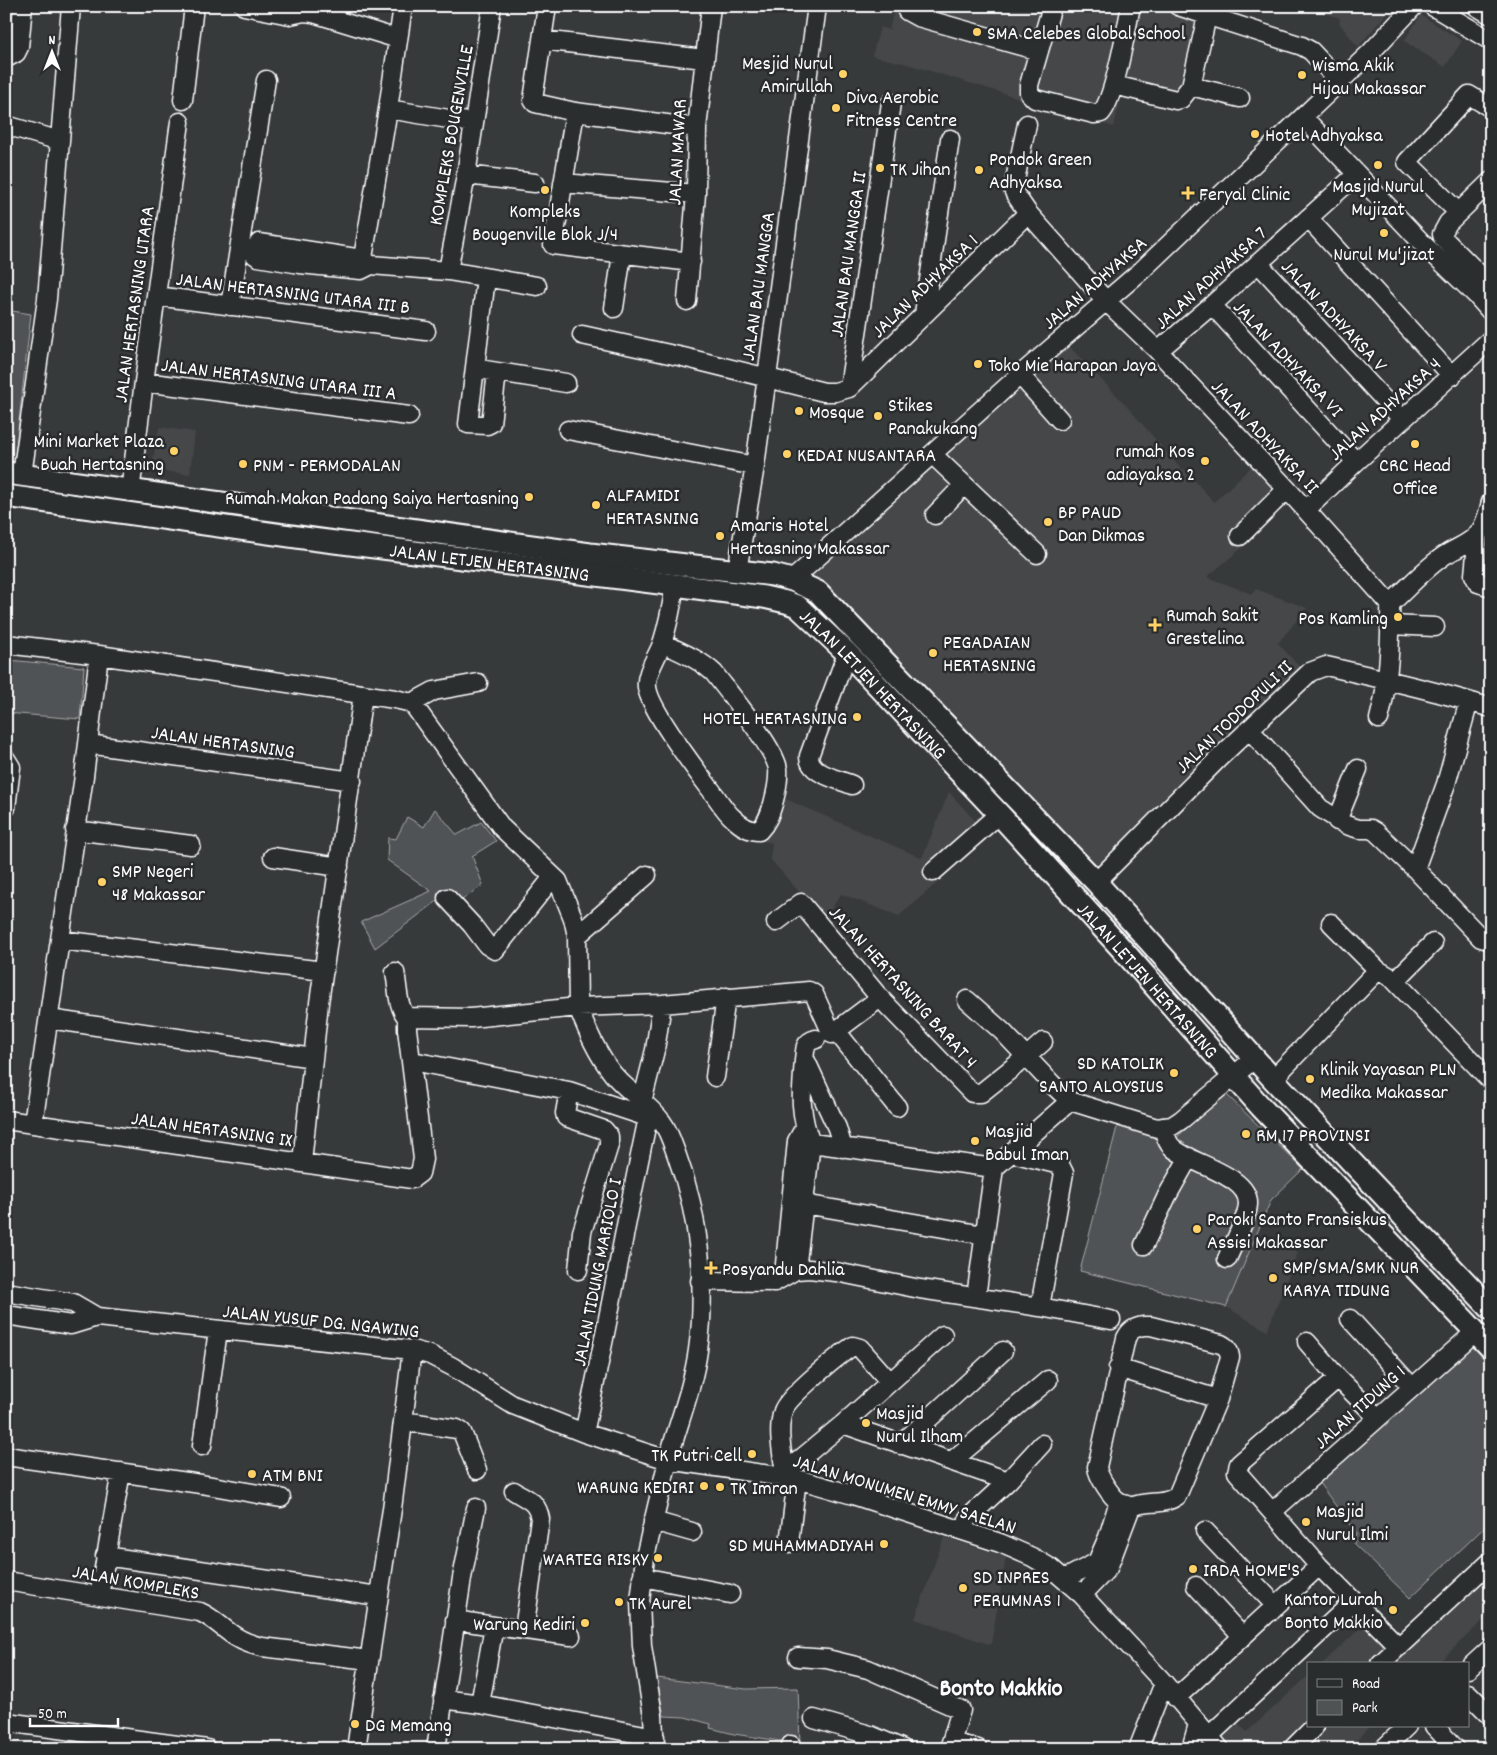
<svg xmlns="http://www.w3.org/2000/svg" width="1497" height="1755" viewBox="0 0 1497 1755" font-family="Dekko,sans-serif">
<rect width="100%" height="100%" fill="#373a3b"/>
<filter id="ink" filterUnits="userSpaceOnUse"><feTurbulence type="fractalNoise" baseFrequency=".02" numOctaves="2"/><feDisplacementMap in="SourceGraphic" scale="10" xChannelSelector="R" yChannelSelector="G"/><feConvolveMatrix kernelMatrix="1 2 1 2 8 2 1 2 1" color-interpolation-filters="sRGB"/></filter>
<g filter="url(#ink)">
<path fill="#444748" d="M 895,6 L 1149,6 L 1195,20 L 1179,95 L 1124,83 L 1114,127 L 907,64 L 872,56 L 880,27 L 889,30 Z
M 1300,6 L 1393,6 L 1358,47 L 1339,23 L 1340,18 Z
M 1421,15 L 1462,41 L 1445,67 L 1404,41 Z
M 1067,344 L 1125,404 L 1182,470 L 1184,469 L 1214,502 L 1252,466 L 1277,492 L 1233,536 L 1243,547 L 1207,577 L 1252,594 L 1256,589 L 1307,608 L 1278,643 L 1304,672 L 1266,706 L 1260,701 L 1095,868 L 940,702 L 936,706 L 813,575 Z
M 159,427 L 195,432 L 190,474 L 151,470 Z
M 949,792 L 990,837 L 899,916 L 841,894 L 824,920 L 770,859 L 772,843 L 764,841 L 774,794 L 922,858 Z
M 1255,1237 L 1298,1252 L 1267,1331 L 1226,1307 Z
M 944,1537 L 1006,1557 L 991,1645 L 915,1619 Z
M 1491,1566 L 1491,1613 L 1437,1664 L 1322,1664 L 1366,1623 L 1393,1653 Z
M 1308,1676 L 1308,1726 L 1371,1726 L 1348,1749 L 1228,1749 L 1215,1734 L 1232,1717 L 1247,1732 Z"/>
<path fill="#505354" stroke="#a8a9aa" d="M 6,310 L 31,314 L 14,466 L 6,465 Z
M 8,660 L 84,667 L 80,719 L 6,713 Z
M 435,809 L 457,835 L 481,822 L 496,841 L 472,856 L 483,885 L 456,904 L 444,896 L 375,948 L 361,922 L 431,891 L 387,860 L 388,838 L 396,839 L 407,817 L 424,827 Z
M 1225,1093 L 1303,1169 L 1271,1200 L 1226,1307 L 1080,1271 L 1118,1123 L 1176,1138 Z
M 1475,1332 L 1491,1349 L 1491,1521 L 1410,1598 L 1354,1544 L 1356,1533 L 1313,1475 Z
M 657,1678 L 746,1689 L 798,1688 L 800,1744 L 734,1734 L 710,1728 L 711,1724 L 685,1717 L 664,1716 Z"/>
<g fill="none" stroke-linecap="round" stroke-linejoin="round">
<g stroke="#fff" stroke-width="21">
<path id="minor" d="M 244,6 L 290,15 L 304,12 L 313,13 L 398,39
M 547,6 L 533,100 L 535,103 L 575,112 L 697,128
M 906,6 L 907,11 L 918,17 L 1039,51
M 1052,6 L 1029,85 L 1029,93 L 1035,99 L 1094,114 L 1101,113 C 1115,98 1126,29 1131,6
M 1178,6 L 1302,46 L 1311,51 L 1340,82
M 1432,6 L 1491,41
M 1476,6 L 1491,15
M 542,40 L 704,59
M 6,58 L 16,53 L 19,47 L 23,6
M 1114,85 L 1176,100 L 1181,99 L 1191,86 L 1207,16
M 1191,86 L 1240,98
M 183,100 L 194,6
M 388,109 L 473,123
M 575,112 L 553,245 L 691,262
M 1303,117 L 1425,246 L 1476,295 L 1491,312
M 1027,124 L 1013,189 L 1015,194 L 1028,213 L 1107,302 L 1158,351 L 1287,489 L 1390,604
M 6,125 L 60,141
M 466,175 L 535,183
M 1491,181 L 1448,223 L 1442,234 L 1443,238 L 1491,286
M 563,183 L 696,194
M 1458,212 L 1407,162 L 1469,95 L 1491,108
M 1308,218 L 1452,376
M 1258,263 L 1402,419
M 371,265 L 361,270 L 300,264 L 258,257 L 255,255 L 255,248 L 259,243 L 362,259 L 371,265 L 448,271 L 537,286
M 361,270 L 388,109 L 403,6
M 448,271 L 466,175 L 492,6
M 486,278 L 468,424 L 487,425 L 491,423 L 497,372
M 156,296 L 426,331
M 687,301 L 696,194 L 697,128 L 711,6
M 1212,305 L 1356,462
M 230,306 L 266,80
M 614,308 L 622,254
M 924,314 L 950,139
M 582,335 L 683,357 L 824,392 L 835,392 L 849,388 L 1028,213
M 1158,351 L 1212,305 L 1357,174
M 485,370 L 566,383
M 1020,375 L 1060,420
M 144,382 L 409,416
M 849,388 L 891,103
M 568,430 L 755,466
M 932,454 L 1037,554
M 22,475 L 47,299 L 71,6
M 130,492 L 144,382 L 180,122
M 1306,510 L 1356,462 L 1491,339
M 935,515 L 964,485
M 1478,533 L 1474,575 L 1478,583 L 1491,587
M 1240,536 L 1287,489
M 737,571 L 755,466 L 817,6
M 792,580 L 1020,375 L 1142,270 L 1371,52 L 1414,6
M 1390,604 C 1408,588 1425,568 1445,555 C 1456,548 1469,544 1478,534 C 1486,525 1488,513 1491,502
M 1390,625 L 1435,627
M 662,643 C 681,652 699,659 714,673 C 729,693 775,748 778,769 C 779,780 776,793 773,804 C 770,814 767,823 759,831 C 749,831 740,825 733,818 C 725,811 720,802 714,794 C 699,774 649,709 647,687 C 645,674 657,657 662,644 C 668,625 672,605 675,585
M 6,644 L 99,655 L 395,699 L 412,703 L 434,691 L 478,683
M 847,653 L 809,756 C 809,774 838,779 852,785
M 1379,719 C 1389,682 1391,643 1390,604
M 1249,729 L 1320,808 L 1346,825 L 1359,829 L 1371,829 L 1376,832 L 1415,869 L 1481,938 L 1491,941
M 88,744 L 352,781
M 6,759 L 11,767 L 6,808
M 1337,821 L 1358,769
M 75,830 L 191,845
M 273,857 L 339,867
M 1415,869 L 1446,784 L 1469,701
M 933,872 L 999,814
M 1096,882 L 1220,757 L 1310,672 L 1326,666 C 1381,679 1436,690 1491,708
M 447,898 L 472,925 L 487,945 L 495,950 L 553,877
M 776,922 L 801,903 L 880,998 L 972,1093 L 981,1093 L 1026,1057 L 1043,1042
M 1331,923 L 1378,970
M 577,936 L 647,875
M 60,940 L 324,971
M 395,972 C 398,987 397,1006 407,1018
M 1395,981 L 1433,943
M 967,1000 L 1003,1032 L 1052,1084 L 1070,1101 L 1157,1128 L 1172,1126 L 1181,1120 L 1255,1058
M 49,1019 L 313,1058
M 837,1032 L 897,1107
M 412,1061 L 569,1091 L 659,1121
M 806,1061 L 837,1128 L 843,1148
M 715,1077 L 726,997
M 1273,1079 L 1378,970 L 1392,978 L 1491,1081
M 569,1091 L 565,1113 L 566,1117 L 604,1130 L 609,1136 L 609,1145 L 582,1232 L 578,1270
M 642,1102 L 655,1050 L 662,1004
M 6,1120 L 412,1179 L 420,1173 L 423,1159 L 407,1029 L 407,1018 L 410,1017 L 471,1018 L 578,1007 L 662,1004 L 809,991 L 814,994 L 832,1034 L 880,998
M 33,1124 L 84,776 L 99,655
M 1163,1127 C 1165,1135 1167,1143 1173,1148 C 1190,1164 1249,1175 1248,1204 C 1247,1220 1233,1244 1227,1259
M 797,1141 L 994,1168
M 1012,1153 L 1060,1165 L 1064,1173 L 1040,1307
M 302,1162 L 319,1003 L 363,694
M 804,1204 L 984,1235
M 1144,1245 L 1167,1196 L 1189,1157
M 785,1264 L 797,1141 L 802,1132
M 796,1270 L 811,1143 C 806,1131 803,1119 802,1105 C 801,1097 804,1053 806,1046 C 808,1042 812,1040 816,1039
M 700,1281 L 775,1282 L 796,1270 L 809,1269 L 836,1272 L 920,1289 L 1040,1307 L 1111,1320
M 6,1292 L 73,1303 L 97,1317
M 976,1297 L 994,1168 L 1070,1101
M 6,1315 L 71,1325 L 97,1317 L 412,1350 L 430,1355 L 453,1367 L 513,1405 L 584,1433 L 668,1460 C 678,1424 693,1387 698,1350 C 707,1288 699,1215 677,1156 C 673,1145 669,1131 662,1122 C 648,1103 627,1091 613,1074 C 597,1054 587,1030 578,1007 L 577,936 L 573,918 L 558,881 L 502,828 L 412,703
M 1350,1319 L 1412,1387
M 1143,1326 L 1151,1326 L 1221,1344 C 1227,1347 1229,1350 1230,1357 L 1218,1399 L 1177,1496 C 1163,1506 1148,1500 1131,1507 C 1127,1505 1123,1504 1119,1502 C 1111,1496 1098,1477 1097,1467 L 1126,1338 C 1130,1330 1134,1328 1143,1326 Z
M 1307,1342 L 1338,1378
M 1118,1368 L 1218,1399
M 1378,1418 L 1338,1378 L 1239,1464 L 1237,1472 L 1319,1566 L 1399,1647
M 403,1421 L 457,1429 L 462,1432 L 477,1470
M 843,1424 L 1008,1481
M 584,1433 C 608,1328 625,1223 648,1118
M 900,1445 L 1003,1351
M 202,1446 L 218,1330
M 6,1456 L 201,1484 L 281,1498
M 952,1461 L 1048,1380
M 785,1472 C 782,1453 777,1430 783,1411 C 787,1397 839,1355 853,1346 L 860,1348 L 890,1382
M 780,1476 L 843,1424 L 943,1335
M 514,1491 C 528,1500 537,1501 540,1519 L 524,1630
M 1272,1512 L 1475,1332
M 968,1518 L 1008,1481 L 1042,1444
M 653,1521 L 692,1532
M 1205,1531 L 1276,1606
M 789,1543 L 797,1479
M 105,1556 L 378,1596
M 642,1577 L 730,1594
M 1064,1579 L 1097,1562 L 1108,1537 L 1119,1501
M 6,1581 L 200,1612 C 214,1618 223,1629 236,1637 C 244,1642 253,1645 262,1647 L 369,1660
M 1196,1586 L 1243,1637
M 1082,1595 L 1108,1568 L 1131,1507
M 99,1596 L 121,1472
M 455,1620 L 494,1626
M 798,1657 L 827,1659 L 868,1669 L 961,1710 L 949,1749
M 1380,1664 L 1491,1561
M 1468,1669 L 1491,1648
M 1468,1693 L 1491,1716
M 1176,1698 L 1319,1566
M 443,1699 L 480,1704 L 655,1737
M 480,1704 L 494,1626 L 571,1636
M 814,1719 L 870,1735 L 903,1749
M 6,1722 L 207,1749
M 1434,1726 L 1456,1749
M 1209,1736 L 1353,1602
M 951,1742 L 978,1749
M 356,1749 L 392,1509 L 412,1350
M 436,1749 L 462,1578 L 476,1508
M 655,1749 L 653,1716 L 642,1646 L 640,1602 L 645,1557 L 668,1460 L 797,1479 L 853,1495 L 1000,1543 L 1032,1557 L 1051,1568 L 1082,1595 L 1164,1683 L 1220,1749
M 791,1749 L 791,1745
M 1138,1749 L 1164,1683
M 1191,1749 L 1198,1724
M 1292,1749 L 1315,1726
M 1383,1749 L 1407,1726"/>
</g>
<g stroke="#fff" stroke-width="25">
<g id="major">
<path d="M 6,473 L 590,554 L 773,575 L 792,580 L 818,592 L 1096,882 L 1273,1079 L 1491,1309"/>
<path id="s1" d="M 6,496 L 311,539 L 675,585 L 764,597 L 786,602 L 797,606 L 847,653 L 999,814 L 1121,948 L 1261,1107 L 1491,1348"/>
</g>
</g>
<use href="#minor" stroke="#2a2d2e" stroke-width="18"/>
<use href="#major" stroke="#2a2d2e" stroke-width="21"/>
</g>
</g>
<g fill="#ffd166" stroke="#2a2d2e" stroke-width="2">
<circle cx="977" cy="32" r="5"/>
<circle cx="843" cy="74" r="5"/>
<circle cx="1302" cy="75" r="5"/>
<circle cx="836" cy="108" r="5"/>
<circle cx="1255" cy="134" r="5"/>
<circle cx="1378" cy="165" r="5"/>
<circle cx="880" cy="168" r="5"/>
<circle cx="979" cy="170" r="5"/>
<circle cx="545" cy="190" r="5"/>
<path d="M1185.5 185.5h5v5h5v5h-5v5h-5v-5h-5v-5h5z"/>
<circle cx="1384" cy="233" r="5"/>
<circle cx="978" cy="364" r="5"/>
<circle cx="799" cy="411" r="5"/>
<circle cx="878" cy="416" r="5"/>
<circle cx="1415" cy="444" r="5"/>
<circle cx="174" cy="451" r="5"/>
<circle cx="787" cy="454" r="5"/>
<circle cx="1205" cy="461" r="5"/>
<circle cx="243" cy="464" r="5"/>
<circle cx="529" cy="497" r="5"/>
<circle cx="596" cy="505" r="5"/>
<circle cx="1048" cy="522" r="5"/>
<circle cx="720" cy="536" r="5"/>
<circle cx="1398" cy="617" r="5"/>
<path d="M1152.5 617.5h5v5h5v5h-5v5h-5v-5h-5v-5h5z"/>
<circle cx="933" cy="653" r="5"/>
<circle cx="857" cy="717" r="5"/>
<circle cx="102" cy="882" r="5"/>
<circle cx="1174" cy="1073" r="5"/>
<circle cx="1310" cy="1079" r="5"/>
<circle cx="1246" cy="1134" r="5"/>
<circle cx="975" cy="1141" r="5"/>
<circle cx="1197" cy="1229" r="5"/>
<path d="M708.5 1260.5h5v5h5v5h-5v5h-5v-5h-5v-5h5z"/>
<circle cx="1273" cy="1278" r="5"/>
<circle cx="866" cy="1423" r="5"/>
<circle cx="752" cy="1454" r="5"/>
<circle cx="252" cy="1474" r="5"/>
<circle cx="704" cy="1486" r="5"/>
<circle cx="720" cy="1487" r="5"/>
<circle cx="1306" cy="1522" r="5"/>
<circle cx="884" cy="1544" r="5"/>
<circle cx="658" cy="1558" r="5"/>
<circle cx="1193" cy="1569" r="5"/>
<circle cx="963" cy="1588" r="5"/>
<circle cx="619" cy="1602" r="5"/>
<circle cx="1393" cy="1610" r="5"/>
<circle cx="585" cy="1623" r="5"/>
<circle cx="355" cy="1724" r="5"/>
</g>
<g text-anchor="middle" stroke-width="5" stroke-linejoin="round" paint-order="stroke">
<g font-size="20" fill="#fff" stroke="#2a2d2e" text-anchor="start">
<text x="987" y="39">SMA Celebes Global School</text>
<text x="833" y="69" text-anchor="end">Mesjid Nurul<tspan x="833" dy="23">Amirullah</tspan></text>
<text x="1312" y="71">Wisma Akik<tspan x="1312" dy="23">Hijau Makassar</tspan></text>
<text x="846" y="103">Diva Aerobic<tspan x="846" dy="23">Fitness Centre</tspan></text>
<text x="1265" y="141">Hotel Adhyaksa</text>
<text x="989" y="165">Pondok Green<tspan x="989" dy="23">Adhyaksa</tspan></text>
<text x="890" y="175">TK Jihan</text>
<text x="1378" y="192" text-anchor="middle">Masjid Nurul<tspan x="1378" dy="23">Mujizat</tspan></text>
<text x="1199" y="200">Feryal Clinic</text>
<text x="545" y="217" text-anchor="middle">Kompleks<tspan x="545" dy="23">Bougenville Blok J/4</tspan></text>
<text x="1384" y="260" text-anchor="middle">Nurul Mu'jizat</text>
<text x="988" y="371">Toko Mie Harapan Jaya</text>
<text x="888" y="411">Stikes<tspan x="888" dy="23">Panakukang</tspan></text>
<text x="809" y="418">Mosque</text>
<text x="164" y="447" text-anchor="end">Mini Market Plaza<tspan x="164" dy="23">Buah Hertasning</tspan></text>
<text x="1195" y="457" text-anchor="end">rumah Kos<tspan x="1195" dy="23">adiayaksa 2</tspan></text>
<text x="797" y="461">KEDAI NUSANTARA</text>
<text x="253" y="471">PNM - PERMODALAN</text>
<text x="1415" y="471" text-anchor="middle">CRC Head<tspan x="1415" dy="23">Office</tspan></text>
<text x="606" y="501">ALFAMIDI<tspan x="606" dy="23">HERTASNING</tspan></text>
<text x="519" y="504" text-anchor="end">Rumah Makan Padang Saiya Hertasning</text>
<text x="1058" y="518">BP PAUD<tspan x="1058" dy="23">Dan Dikmas</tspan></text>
<text x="730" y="531">Amaris Hotel<tspan x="730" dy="23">Hertasning Makassar</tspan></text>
<text x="1166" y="621">Rumah Sakit<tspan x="1166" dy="23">Grestelina</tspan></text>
<text x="1388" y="624" text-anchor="end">Pos Kamling</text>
<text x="943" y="648">PEGADAIAN<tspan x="943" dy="23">HERTASNING</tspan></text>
<text x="847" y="724" text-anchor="end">HOTEL HERTASNING</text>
<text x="112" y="877">SMP Negeri<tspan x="112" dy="23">48 Makassar</tspan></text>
<text x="1164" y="1069" text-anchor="end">SD KATOLIK<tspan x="1164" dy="23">SANTO ALOYSIUS</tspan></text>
<text x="1320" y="1075">Klinik Yayasan PLN<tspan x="1320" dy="23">Medika Makassar</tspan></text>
<text x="985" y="1137">Masjid<tspan x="985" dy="23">Babul Iman</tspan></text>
<text x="1256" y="1141">RM 17 PROVINSI</text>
<text x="1207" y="1225">Paroki Santo Fransiskus<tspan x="1207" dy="23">Assisi Makassar</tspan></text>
<text x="1283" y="1273">SMP/SMA/SMK NUR<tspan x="1283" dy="23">KARYA TIDUNG</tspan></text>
<text x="722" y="1275">Posyandu Dahlia</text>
<text x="876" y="1419">Masjid<tspan x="876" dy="23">Nurul Ilham</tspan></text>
<text x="742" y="1461" text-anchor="end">TK Putri Cell</text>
<text x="262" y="1481">ATM BNI</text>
<text x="694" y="1493" text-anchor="end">WARUNG KEDIRI</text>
<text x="730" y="1494">TK Imran</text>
<text x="1316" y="1517">Masjid<tspan x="1316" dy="23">Nurul Ilmi</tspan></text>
<text x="874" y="1551" text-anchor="end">SD MUHAMMADIYAH</text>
<text x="648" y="1565" text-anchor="end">WARTEG RISKY</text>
<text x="1203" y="1576">IRDA HOME'S</text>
<text x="973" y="1583">SD INPRES<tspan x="973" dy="23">PERUMNAS 1</tspan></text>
<text x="1383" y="1605" text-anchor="end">Kantor Lurah<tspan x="1383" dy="23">Bonto Makkio</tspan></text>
<text x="629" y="1609">TK Aurel</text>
<text x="575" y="1630" text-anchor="end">Warung Kediri</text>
<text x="365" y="1731">DG Memang</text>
</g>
<g font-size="20" fill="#fff" stroke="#2a2d2e">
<text transform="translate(450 135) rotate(-80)" y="7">KOMPLEKS BOUGENVILLE</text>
<text transform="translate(676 152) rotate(-87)" y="7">JALAN MAWAR</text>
<text transform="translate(847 254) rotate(-82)" y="7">JALAN BAU MANGGA II</text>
<text transform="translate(1210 277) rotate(-42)" y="7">JALAN ADHYAKSA 7</text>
<text transform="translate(1094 282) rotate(-41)" y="7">JALAN ADHYAKSA</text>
<text transform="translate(924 285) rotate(-44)" y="7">JALAN ADHYAKSA 1</text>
<text transform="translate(757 286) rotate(-82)" y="7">JALAN BAU MANGGA</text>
<text transform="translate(293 292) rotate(7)" y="7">JALAN HERTASNING UTARA III B</text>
<text transform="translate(133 304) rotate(-82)" y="7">JALAN HERTASNING UTARA</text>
<text transform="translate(1335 315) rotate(47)" y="7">JALAN ADHYAKSA V</text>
<text transform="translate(1289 358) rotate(47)" y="7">JALAN ADHYAKSA VI</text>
<text transform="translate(279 378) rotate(7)" y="7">JALAN HERTASNING UTARA III A</text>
<text transform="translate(1384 408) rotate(-42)" y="7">JALAN ADHYAKSA 4</text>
<text transform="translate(1266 436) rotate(47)" y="7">JALAN ADHYAKSA II</text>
<text dy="7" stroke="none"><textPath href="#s1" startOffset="488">JALAN LETJEN HERTASNING</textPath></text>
<text dy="7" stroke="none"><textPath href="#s1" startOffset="908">JALAN LETJEN HERTASNING</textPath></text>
<text transform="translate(1233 716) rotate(-44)" y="7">JALAN TODDOPULI II</text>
<text transform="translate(223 741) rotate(8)" y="7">JALAN HERTASNING</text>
<text dy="7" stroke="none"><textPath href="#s1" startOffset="1312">JALAN LETJEN HERTASNING</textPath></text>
<text transform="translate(904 986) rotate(48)" y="7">JALAN HERTASNING BARAT 4</text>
<text transform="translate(212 1128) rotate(8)" y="7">JALAN HERTASNING IX</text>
<text transform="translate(596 1272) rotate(-79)" y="7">JALAN TIDUNG MARIOLO I</text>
<text transform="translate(321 1320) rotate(6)" y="7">JALAN YUSUF DG. NGAWING</text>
<text transform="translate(1359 1406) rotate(-42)" y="7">JALAN TIDUNG 1</text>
<text transform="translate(905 1493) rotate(17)" y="7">JALAN MONUMEN EMMY SAELAN</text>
<text transform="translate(136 1581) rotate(10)" y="7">JALAN KOMPLEKS</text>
</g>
<g font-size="25" font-weight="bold" fill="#fff" stroke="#2a2d2e">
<text x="1001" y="1695">Bonto Makkio</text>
</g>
</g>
<rect width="1497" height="1755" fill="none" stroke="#2a2d2e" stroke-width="25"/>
<rect x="12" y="12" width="1472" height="1730" fill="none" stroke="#fff" stroke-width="2" filter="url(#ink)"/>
<rect x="1307" y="1662" width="162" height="65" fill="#2a2d2e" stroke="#7f8182"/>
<rect x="1317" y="1679" width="25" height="8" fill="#2a2d2e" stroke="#7f8182"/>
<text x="1352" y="1688" font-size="15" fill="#ffffff">Road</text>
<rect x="1317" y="1700" width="25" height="15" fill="#505354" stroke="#7f8182"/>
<text x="1352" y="1712" font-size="15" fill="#ffffff">Park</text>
<g transform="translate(52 52)" stroke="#2a2d2e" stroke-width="4" paint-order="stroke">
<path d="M0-4L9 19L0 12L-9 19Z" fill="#ffffff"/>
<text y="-8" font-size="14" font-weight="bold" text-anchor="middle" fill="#ffffff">N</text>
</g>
<path d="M30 1718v8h88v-8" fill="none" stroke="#ffffff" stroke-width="2.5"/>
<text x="38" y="1718" font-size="15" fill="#ffffff" stroke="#2a2d2e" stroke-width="4" paint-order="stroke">50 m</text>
</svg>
